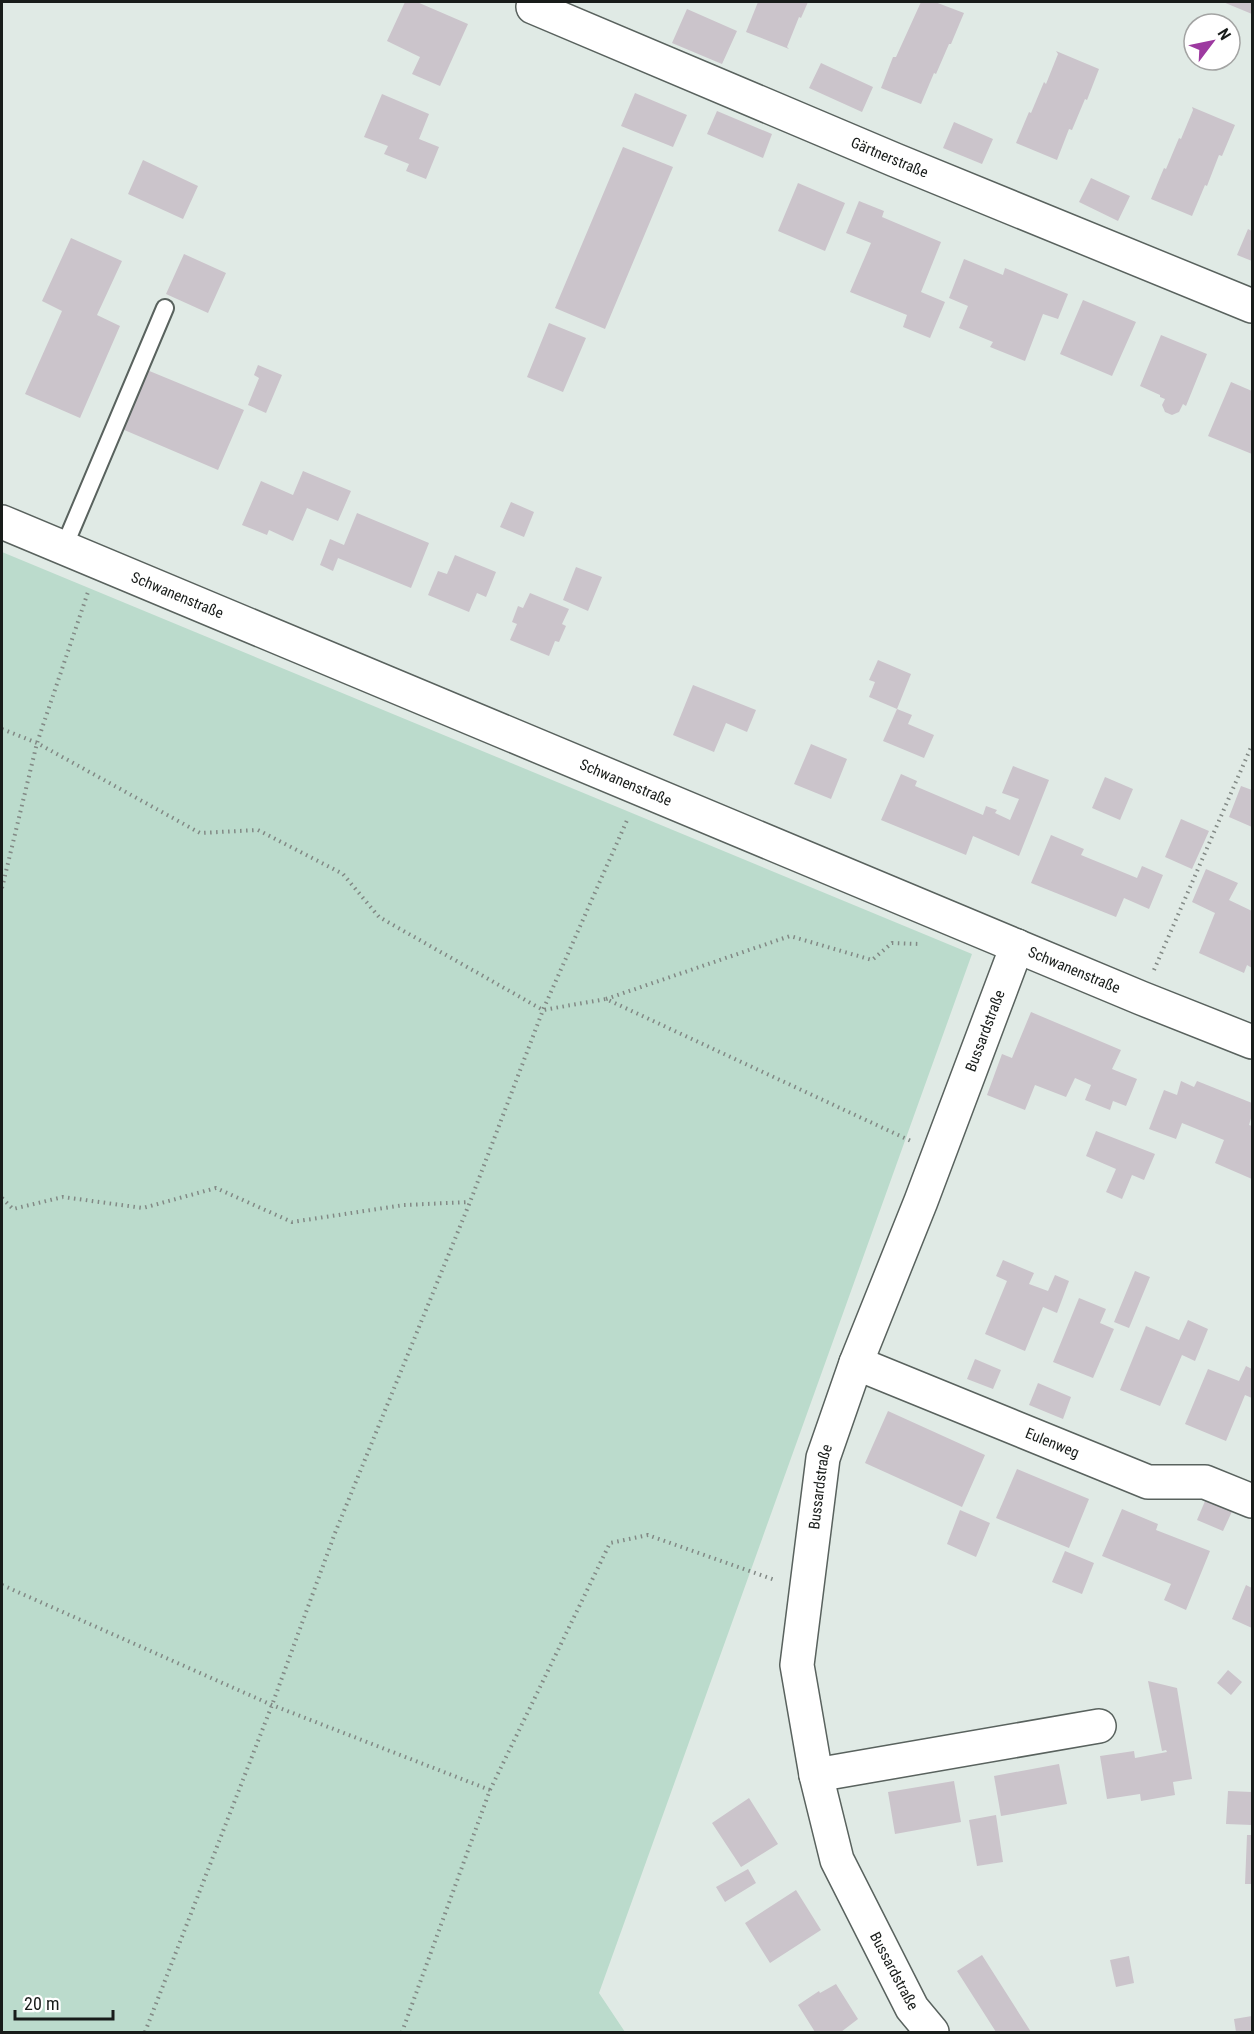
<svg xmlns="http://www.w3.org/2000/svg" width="1254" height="2034" viewBox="0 0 1254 2034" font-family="'Roboto Condensed',sans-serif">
<rect width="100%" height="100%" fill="#e0eae5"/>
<path fill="#bbdbcc" d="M 2,552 L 972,954 L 599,1993 L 625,2032 L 2,2032 Z"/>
<path fill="#cbc4cb" d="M 405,2 L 417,2 L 468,24 L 440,86 L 412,74 L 420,57 L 387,41 Z
M 758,2 L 808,2 L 801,18 L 799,17 L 787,47 L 789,49 L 746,32 Z
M 921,2 L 935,2 L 964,13 L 951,44 L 949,44 L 936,74 L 934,73 L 921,104 L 881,88 L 893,57 L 896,57 Z
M 1223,2 L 1252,2 L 1252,14 Z
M 687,9 L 737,31 L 722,64 L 672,43 Z
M 1056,51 L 1099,69 L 1087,100 L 1085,99 L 1072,130 L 1069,129 L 1057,160 L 1016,143 L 1029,112 L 1031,113 L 1044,82 L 1046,84 L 1058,54 Z
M 821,63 L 873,87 L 862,112 L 809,88 Z
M 635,93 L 687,115 L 673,147 L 621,126 Z
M 382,94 L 429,114 L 419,139 L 439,147 L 426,179 L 406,171 L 409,164 L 384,154 L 388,146 L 364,137 Z
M 1192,107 L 1235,125 L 1222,156 L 1219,155 L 1207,186 L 1205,185 L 1192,216 L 1151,199 L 1164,168 L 1166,169 L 1179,138 L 1181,139 L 1193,110 Z
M 717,111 L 772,134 L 763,158 L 707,134 Z
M 954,122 L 993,139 L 982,164 L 943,148 Z
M 623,147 L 673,167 L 605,329 L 555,308 Z
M 143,160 L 198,186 L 183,219 L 128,194 Z
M 1091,178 L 1130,196 L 1118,221 L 1079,202 Z
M 798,183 L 845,203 L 825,251 L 778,231 Z
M 859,201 L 884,211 L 882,217 L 941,242 L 921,292 L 945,302 L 930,338 L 903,327 L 907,315 L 850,292 L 871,243 L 846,233 Z
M 1248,229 L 1252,231 L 1252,261 L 1237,255 Z
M 71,238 L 122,261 L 97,315 L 120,326 L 80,418 L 25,394 L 62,311 L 42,301 Z
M 184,254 L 226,273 L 208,313 L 166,294 Z
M 964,259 L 1003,275 L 1005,268 L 1068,294 L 1058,319 L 1043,314 L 1025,361 L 990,347 L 993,342 L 959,328 L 968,306 L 949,298 Z
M 1083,300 L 1136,322 L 1112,376 L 1060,354 Z
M 549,323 L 586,338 L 563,392 L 527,377 Z
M 1161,335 L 1207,354 L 1186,406 L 1183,404 L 1179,412 L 1172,415 L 1165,412 L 1162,405 L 1165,399 L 1160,397 L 1160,395 L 1140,386 Z
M 258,365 L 282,375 L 266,413 L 248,405 L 259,378 L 254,375 Z
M 147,370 L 244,410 L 218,470 L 122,429 Z
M 1231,382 L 1252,391 L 1252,454 L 1208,436 Z
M 303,471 L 351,491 L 338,521 L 307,508 L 293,541 L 269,530 L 267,535 L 242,525 L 261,481 L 293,495 Z
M 511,502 L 534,512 L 524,537 L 500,527 Z
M 357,513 L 429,543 L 411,588 L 338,558 L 333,571 L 320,565 L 330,539 L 344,545 Z
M 455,555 L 496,572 L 486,597 L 477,593 L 469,612 L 428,595 L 438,571 L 447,574 Z
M 576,567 L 602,577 L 588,611 L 563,600 Z
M 530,593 L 569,609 L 562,624 L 566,626 L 559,642 L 555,641 L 549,656 L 510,640 L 517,624 L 512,622 L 518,606 L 523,608 Z
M 878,660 L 911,674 L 897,709 L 912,715 L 908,724 L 934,735 L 924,758 L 883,741 L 897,709 L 869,697 L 875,682 L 869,680 Z
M 693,685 L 756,710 L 747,732 L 726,723 L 714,752 L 673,735 Z
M 811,744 L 847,759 L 831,799 L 794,784 Z
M 1013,766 L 1049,780 L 1019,856 L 973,836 L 966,855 L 881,820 L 901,774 L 917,781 L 915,786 L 983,815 L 986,806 L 997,810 L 995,813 L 1010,820 L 1019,799 L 1002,793 Z
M 1105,777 L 1133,789 L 1120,820 L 1092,808 Z
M 1241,786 L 1252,790 L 1252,827 L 1229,817 Z
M 1181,819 L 1209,831 L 1192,869 L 1165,857 Z
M 1051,835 L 1084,849 L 1081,855 L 1137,878 L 1142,866 L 1163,875 L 1149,909 L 1124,898 L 1116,917 L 1031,883 Z
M 1206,869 L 1238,883 L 1229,900 L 1252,911 L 1252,968 L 1247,965 L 1244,973 L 1199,953 L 1215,913 L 1192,902 Z
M 1031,1012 L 1121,1050 L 1112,1069 L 1137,1079 L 1126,1106 L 1113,1101 L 1110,1110 L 1085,1100 L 1091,1085 L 1075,1078 L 1066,1097 L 1035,1085 L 1025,1110 L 987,1095 L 1002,1054 L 1012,1058 Z
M 1181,1081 L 1194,1087 L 1197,1081 L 1252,1103 L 1252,1115 L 1249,1125 L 1252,1126 L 1252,1179 L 1215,1163 L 1224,1140 L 1182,1123 L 1176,1139 L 1149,1129 L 1164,1090 L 1177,1095 Z
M 1096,1131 L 1155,1154 L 1144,1180 L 1132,1175 L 1122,1199 L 1106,1192 L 1116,1169 L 1086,1156 Z
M 1003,1260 L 1034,1273 L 1029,1284 L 1048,1291 L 1055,1275 L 1069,1281 L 1057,1313 L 1043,1307 L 1025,1351 L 985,1334 L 1007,1281 L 996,1276 Z
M 1135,1271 L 1150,1277 L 1129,1328 L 1114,1322 Z
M 1079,1298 L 1106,1309 L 1100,1323 L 1114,1329 L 1093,1378 L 1053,1362 Z
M 1188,1320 L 1208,1329 L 1195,1361 L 1182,1355 L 1160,1406 L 1120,1390 L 1146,1326 L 1179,1340 Z
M 975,1359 L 1001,1370 L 993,1389 L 967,1379 Z
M 1246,1366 L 1252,1369 L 1252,1398 L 1245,1395 L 1226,1441 L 1185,1424 L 1208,1369 L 1239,1381 Z
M 1038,1383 L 1071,1397 L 1063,1419 L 1029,1405 Z
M 888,1411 L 985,1455 L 962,1507 L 865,1463 Z
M 1017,1469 L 1089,1499 L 1069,1548 L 996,1518 Z
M 1208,1494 L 1235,1505 L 1223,1531 L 1197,1520 Z
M 1122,1509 L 1158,1524 L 1156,1530 L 1210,1551 L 1186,1610 L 1164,1600 L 1171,1584 L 1102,1556 Z
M 960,1510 L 990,1523 L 976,1557 L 947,1544 Z
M 1065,1551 L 1094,1563 L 1082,1594 L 1052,1582 Z
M 1246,1585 L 1252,1588 L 1252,1628 L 1232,1619 Z
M 1228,1670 L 1242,1682 L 1231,1695 L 1217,1683 Z
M 1148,1681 L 1177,1688 L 1192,1779 L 1173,1782 L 1175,1795 L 1141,1801 L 1140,1794 L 1107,1799 L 1100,1756 L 1134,1751 L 1135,1758 L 1167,1752 L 1166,1750 L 1162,1751 Z
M 1059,1764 L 1067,1804 L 1001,1816 L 994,1776 Z
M 954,1781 L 961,1822 L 895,1834 L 888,1792 Z
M 1228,1791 L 1252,1792 L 1252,1825 L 1226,1824 Z
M 749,1798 L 778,1844 L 741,1867 L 712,1823 Z
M 996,1815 L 1003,1862 L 977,1866 L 969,1820 Z
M 1247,1835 L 1252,1835 L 1252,1884 L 1245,1884 Z
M 748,1869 L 756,1883 L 725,1902 L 716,1887 Z
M 796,1890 L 821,1930 L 770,1963 L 745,1923 Z
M 982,1955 L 1031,2032 L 996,2032 L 957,1971 Z
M 1129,1956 L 1134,1983 L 1116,1987 L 1110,1960 Z
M 836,1984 L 858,2019 L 841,2032 L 815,2032 L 798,2005 L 819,1991 L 820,1993 Z
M 1252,2016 L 1252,2032 L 1236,2032 L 1234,2019 Z"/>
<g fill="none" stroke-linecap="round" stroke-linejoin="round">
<g stroke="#59625e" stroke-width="20">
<path id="lane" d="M 64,547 L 165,308"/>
</g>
<g stroke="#59625e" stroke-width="36">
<g id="street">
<path id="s1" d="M 534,2 L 533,7 L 895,160 L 1252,306"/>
<path id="s2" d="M 2,522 L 1141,998 L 1252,1042"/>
<path id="s3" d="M 856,1363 L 1148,1482 L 1205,1482 L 1252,1501"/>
<path d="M 816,1775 L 1099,1726"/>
<path id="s4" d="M 932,2032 L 912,2008 L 837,1860 L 816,1775 L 797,1665 L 823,1458 L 856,1363 L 921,1201 L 1017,946"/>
</g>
</g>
<path stroke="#828985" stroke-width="4" stroke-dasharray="1.5 4.5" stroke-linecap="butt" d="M 2,729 L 37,743 L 200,833 L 258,830 L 343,874 L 379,917 L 543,1010 L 606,999 L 911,1141
M 2,888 L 37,743 L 88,592
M 1154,970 L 1252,745
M 606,999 L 790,936 L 872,960 L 892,943 L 920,944
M 2,1198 L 13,1209 L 63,1197 L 143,1208 L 216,1188 L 292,1222 L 404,1205 L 470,1202
M 2,1585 L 272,1705 L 490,1790 L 402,2032
M 490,1790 L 610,1543 L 648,1535 L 775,1580
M 145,2032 L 272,1705 L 335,1533 L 470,1202 L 543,1010 L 628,818"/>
<use href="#lane" stroke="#fff" stroke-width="16"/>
<use href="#street" stroke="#fff" stroke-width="33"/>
</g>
<g text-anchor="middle" stroke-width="4.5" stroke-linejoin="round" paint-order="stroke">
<g font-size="15" fill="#181c1a" stroke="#fff">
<text dy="5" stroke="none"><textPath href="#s1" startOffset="392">Gärtnerstraße</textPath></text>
<text dy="5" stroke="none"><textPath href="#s2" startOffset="190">Schwanenstraße</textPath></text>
<text dy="5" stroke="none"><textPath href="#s2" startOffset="676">Schwanenstraße</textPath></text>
<text dy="5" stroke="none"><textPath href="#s2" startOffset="1162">Schwanenstraße</textPath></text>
<text dy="5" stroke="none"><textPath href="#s4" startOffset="1062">Bussardstraße</textPath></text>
<text dy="5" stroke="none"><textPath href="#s3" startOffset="212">Eulenweg</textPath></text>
<text dy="5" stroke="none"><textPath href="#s4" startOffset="576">Bussardstraße</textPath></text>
<text transform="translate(894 1971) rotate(62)" y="5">Bussardstraße</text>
</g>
</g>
<rect width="1254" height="2034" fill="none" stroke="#181c1a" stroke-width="6"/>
<g transform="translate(1212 42) rotate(58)"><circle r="28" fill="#ffffff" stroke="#a3a4a3" stroke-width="1.5"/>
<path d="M0-4.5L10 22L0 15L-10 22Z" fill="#9d3aa0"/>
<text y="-9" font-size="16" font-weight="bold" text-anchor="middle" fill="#181c1a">N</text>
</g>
<path d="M15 2010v9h98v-9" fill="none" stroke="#181c1a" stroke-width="3"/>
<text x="24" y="2010" font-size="18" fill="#181c1a" stroke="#ffffff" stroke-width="4.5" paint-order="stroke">20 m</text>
</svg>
